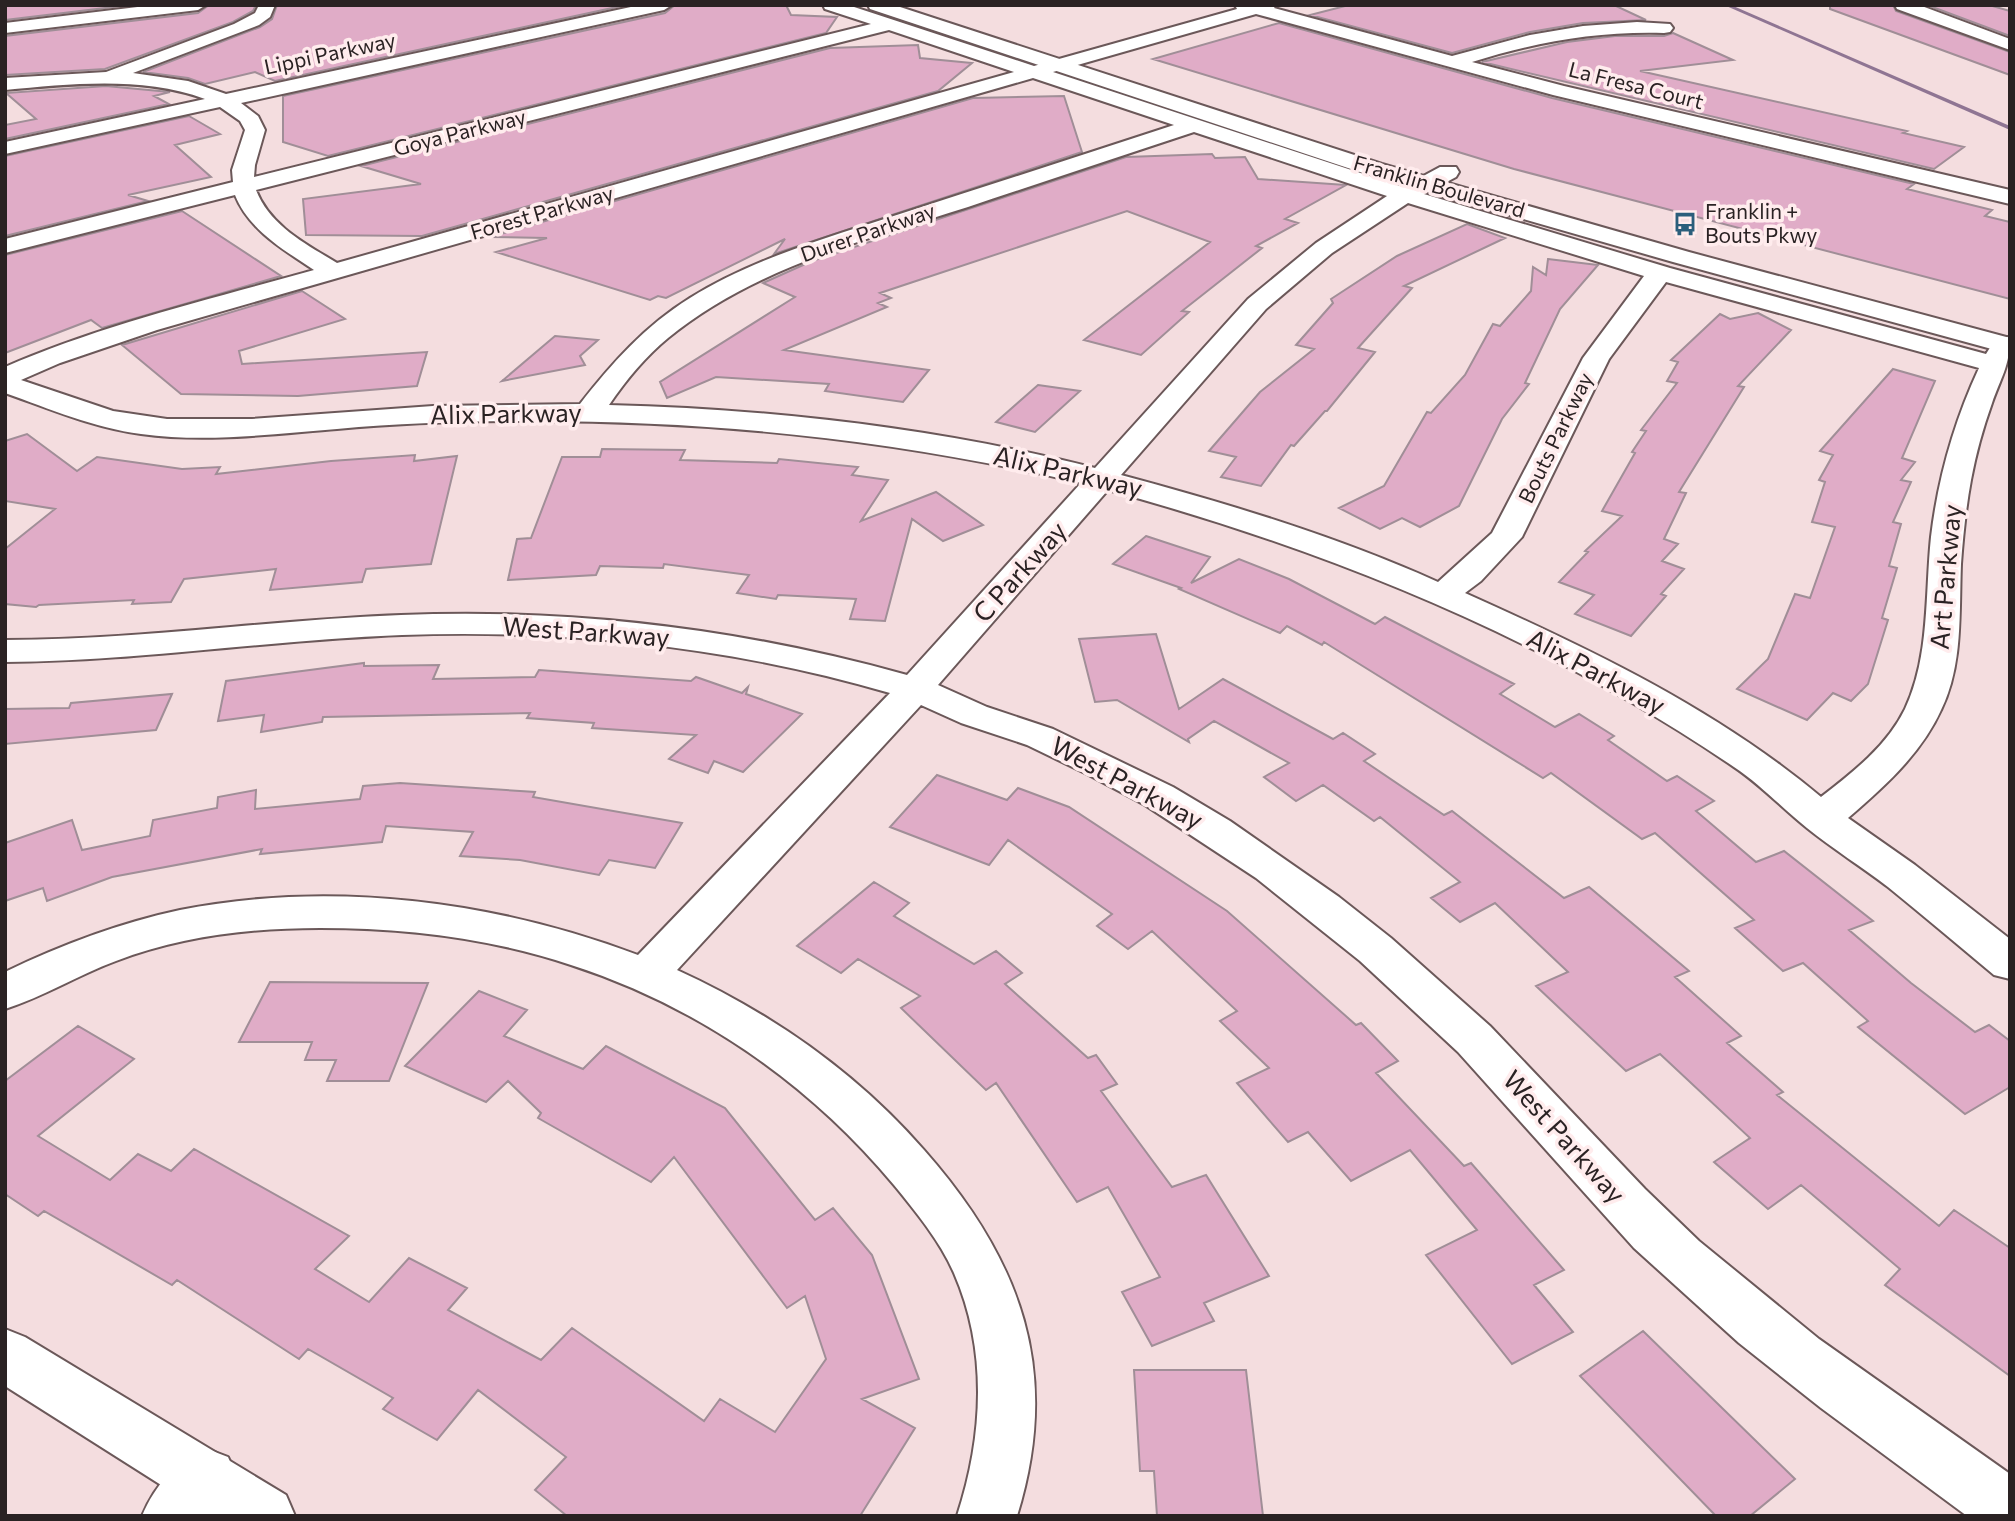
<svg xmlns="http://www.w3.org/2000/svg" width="2015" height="1521" viewBox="0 0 2015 1521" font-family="Commissioner,sans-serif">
<rect width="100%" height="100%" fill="#f4dddf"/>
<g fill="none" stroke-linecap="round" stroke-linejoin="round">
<path fill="#8f7593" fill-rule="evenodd" d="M 1724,5 L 1731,5 L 2010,126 L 2010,130 Z"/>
</g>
<path fill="#e0acc7" stroke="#a08e97" stroke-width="2" d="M 32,5 L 130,5 L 5,20 L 5,6 Z
M 209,5 L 256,5 L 253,11 L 233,22 L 105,69 L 5,75 L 5,36 L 198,13 Z
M 277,5 L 626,5 L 275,81 L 255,72 L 205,84 L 188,78 L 143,72 L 260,27 L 272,19 Z
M 675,5 L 786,5 L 791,15 L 837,17 L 826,33 L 328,156 L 283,142 L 283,96 L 665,13 Z
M 1349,5 L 1614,5 L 1646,20 L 1583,23 L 1530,32 L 1452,53 L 1310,15 Z
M 1830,5 L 1893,5 L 1896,11 L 2010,52 L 2010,75 L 1830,9 Z
M 1927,5 L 1989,5 L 2010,11 L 2010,36 Z
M 1279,23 L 1552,98 L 1914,184 L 1907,189 L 1992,210 L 1985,216 L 2010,222 L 2010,299 L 1514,169 L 1153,59 Z
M 1673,33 L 1733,60 L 1640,71 L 1907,131 L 1903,133 L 1964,147 L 1934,169 L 1482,62 L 1567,42 L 1615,36 L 1664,36 Z
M 918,45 L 920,58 L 972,63 L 938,91 L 422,236 L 306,235 L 303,199 L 421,184 L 361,166 L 830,48 Z
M 106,86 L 170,92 L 154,96 L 169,104 L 5,139 L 5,125 L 36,119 L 6,93 Z
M 1064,96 L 1082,152 L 774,254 L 785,239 L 666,298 L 658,296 L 650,300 L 496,252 L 547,238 L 490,237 L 973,98 Z
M 189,116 L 220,134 L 175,145 L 211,177 L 128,195 L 148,201 L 5,236 L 5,156 Z
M 1212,154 L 1215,158 L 1245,157 L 1258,179 L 1346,185 L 1285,219 L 1298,223 L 1256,246 L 1262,248 L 1182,311 L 1189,312 L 1141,355 L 1084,340 L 1210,242 L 1127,211 L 880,293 L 891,298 L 878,303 L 887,307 L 784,350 L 929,370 L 903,402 L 825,391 L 829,384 L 716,377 L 667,398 L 660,382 L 795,297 L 763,283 L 812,261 L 1126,157 Z
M 182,211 L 281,276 L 102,328 L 91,320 L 5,353 L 5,255 Z
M 1467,224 L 1505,238 L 1404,286 L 1412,288 L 1358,348 L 1375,352 L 1327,411 L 1325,411 L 1294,446 L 1291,445 L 1261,486 L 1221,477 L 1236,457 L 1209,451 L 1260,392 L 1314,349 L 1296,345 L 1333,303 L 1331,299 L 1397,256 Z
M 1548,259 L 1598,265 L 1560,309 L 1525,383 L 1529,384 L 1502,419 L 1459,506 L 1420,527 L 1402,518 L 1380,529 L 1339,508 L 1384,486 L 1427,412 L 1431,413 L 1465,375 L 1493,324 L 1500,326 L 1531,291 L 1533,267 L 1546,275 Z
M 302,291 L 345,319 L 239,351 L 242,364 L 427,352 L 417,386 L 298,396 L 181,394 L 122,345 Z
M 1758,313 L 1791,330 L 1738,386 L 1744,387 L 1679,492 L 1686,493 L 1664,539 L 1678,544 L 1662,561 L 1684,569 L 1661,594 L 1666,596 L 1631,636 L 1575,614 L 1594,595 L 1559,582 L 1588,552 L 1585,551 L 1622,516 L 1602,511 L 1635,453 L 1632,452 L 1646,431 L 1641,430 L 1677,383 L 1667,381 L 1678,362 L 1671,360 L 1720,314 L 1730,319 Z
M 555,336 L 598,340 L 580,356 L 585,365 L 502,381 Z
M 1893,369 L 1935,381 L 1902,458 L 1915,462 L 1901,480 L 1911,482 L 1893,522 L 1901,524 L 1889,566 L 1897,568 L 1882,618 L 1888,620 L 1868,684 L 1851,701 L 1833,693 L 1807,720 L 1737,689 L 1768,659 L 1795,594 L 1810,598 L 1835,527 L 1812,522 L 1825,482 L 1819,480 L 1833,455 L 1820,451 Z
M 1038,385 L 1080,391 L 1035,432 L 996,422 Z
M 27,434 L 77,471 L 97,457 L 182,469 L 220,467 L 216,474 L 331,461 L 415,455 L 414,461 L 457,456 L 431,564 L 366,569 L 362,582 L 270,590 L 276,569 L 184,579 L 171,602 L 132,604 L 134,600 L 39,605 L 36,607 L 5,604 L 5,549 L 55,509 L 5,501 L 5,441 Z
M 602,449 L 685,450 L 680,460 L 777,463 L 779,459 L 858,467 L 852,475 L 888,480 L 861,521 L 936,492 L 983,525 L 943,541 L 912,519 L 885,621 L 850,619 L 856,599 L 778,595 L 776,599 L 737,593 L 749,575 L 664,564 L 663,568 L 600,566 L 596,575 L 508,580 L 517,539 L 531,538 L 562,457 L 600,457 Z
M 1146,536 L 1210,557 L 1191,583 L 1239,559 L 1289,579 L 1375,624 L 1385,617 L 1514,684 L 1500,694 L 1555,727 L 1579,714 L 1614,736 L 1608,740 L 1667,781 L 1677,776 L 1714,801 L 1696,811 L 1756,862 L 1784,851 L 1873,921 L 1849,930 L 1911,983 L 1975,1032 L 1989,1025 L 2010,1041 L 2010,1087 L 1965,1114 L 1858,1027 L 1868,1021 L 1803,963 L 1783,971 L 1735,928 L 1754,920 L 1655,833 L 1642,839 L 1551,773 L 1543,778 L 1324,642 L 1322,645 L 1287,626 L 1280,633 L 1179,589 L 1181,588 L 1113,564 Z
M 1156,634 L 1179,709 L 1223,679 L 1333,739 L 1343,733 L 1375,754 L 1364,761 L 1444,815 L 1452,811 L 1564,898 L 1589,887 L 1689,971 L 1675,977 L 1741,1036 L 1727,1043 L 1783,1092 L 1777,1095 L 1939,1226 L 1954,1210 L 2010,1248 L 2010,1376 L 1885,1285 L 1900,1269 L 1801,1185 L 1768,1209 L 1714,1162 L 1750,1138 L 1660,1054 L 1626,1071 L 1536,986 L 1568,972 L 1495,903 L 1460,922 L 1431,898 L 1460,882 L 1380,817 L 1374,821 L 1323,785 L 1296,801 L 1264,777 L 1289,763 L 1214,721 L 1188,739 L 1189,742 L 1117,700 L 1095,702 L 1079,639 Z
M 364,663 L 364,666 L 439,665 L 433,679 L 535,677 L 539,670 L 691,681 L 696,677 L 742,693 L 748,687 L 746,694 L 802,714 L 743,772 L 714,761 L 708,773 L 669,759 L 696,735 L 592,728 L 594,723 L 527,718 L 530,713 L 323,717 L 322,722 L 261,732 L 264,715 L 218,721 L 226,681 Z
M 172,694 L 156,730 L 5,744 L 5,709 L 69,708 L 71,703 Z
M 937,775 L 1007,800 L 1018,788 L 1069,807 L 1227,911 L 1356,1025 L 1361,1023 L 1398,1061 L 1376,1073 L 1464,1166 L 1471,1163 L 1564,1270 L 1534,1285 L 1573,1332 L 1512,1364 L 1426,1255 L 1477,1230 L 1410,1150 L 1351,1181 L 1308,1132 L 1288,1142 L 1237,1083 L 1269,1068 L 1220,1021 L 1237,1011 L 1152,931 L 1128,949 L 1097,926 L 1112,914 L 1008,840 L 989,865 L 890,827 Z
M 400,783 L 535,792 L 533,797 L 682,823 L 655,868 L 609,860 L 599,875 L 520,860 L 460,856 L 473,832 L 386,826 L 382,842 L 260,854 L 262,849 L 112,877 L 47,901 L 43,888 L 5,901 L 5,843 L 72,820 L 82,850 L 150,836 L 153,820 L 217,808 L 218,797 L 256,790 L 255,809 L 360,799 L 363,786 Z
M 874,882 L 909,903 L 894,916 L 974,964 L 996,951 L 1022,973 L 1005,984 L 1088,1058 L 1096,1055 L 1117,1084 L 1101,1091 L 1172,1187 L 1206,1175 L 1269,1276 L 1204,1303 L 1214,1321 L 1152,1346 L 1122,1292 L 1160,1277 L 1108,1187 L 1077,1202 L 996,1083 L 986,1090 L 901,1008 L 920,996 L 858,959 L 841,973 L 797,946 Z
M 270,982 L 428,983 L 389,1081 L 327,1081 L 336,1060 L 305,1060 L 312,1042 L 239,1042 Z
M 479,991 L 527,1010 L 504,1036 L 583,1069 L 606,1046 L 725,1108 L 815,1220 L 833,1208 L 872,1255 L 919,1379 L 862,1399 L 915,1428 L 860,1516 L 567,1516 L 535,1490 L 566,1457 L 478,1390 L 437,1440 L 383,1409 L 393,1398 L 308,1349 L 299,1359 L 177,1280 L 172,1285 L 44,1211 L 38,1216 L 5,1194 L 5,1081 L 78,1026 L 134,1059 L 38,1136 L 110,1180 L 138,1154 L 171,1171 L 194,1149 L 349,1236 L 315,1269 L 369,1302 L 409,1258 L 467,1288 L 448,1310 L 541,1360 L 572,1328 L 704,1421 L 720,1399 L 775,1432 L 826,1359 L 805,1296 L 787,1308 L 674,1157 L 651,1182 L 538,1118 L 541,1113 L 508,1081 L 486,1102 L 405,1066 Z
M 1643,1331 L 1795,1479 L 1750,1516 L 1716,1516 L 1580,1376 Z
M 1134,1370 L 1246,1370 L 1263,1516 L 1157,1516 L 1154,1471 L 1140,1471 Z"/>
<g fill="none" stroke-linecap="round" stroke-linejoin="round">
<g stroke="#6b5859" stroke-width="4">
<path id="minor" d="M 259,5 L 275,5 L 270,17 L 259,25 L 133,73 L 188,81 L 226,94 L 640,5 L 672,5 L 664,10 L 241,103 L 258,116 L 265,130 L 255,165 L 254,177 L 871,24 L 825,9 L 823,5 L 848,5 L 1034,66 L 1237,9 L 1235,5 L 1276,5 L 1274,8 L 1452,56 L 1530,35 L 1583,26 L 1637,22 L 1670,24 L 1673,28 L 1670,32 L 1664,33 C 1598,31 1535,42 1472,62 L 1564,86 L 2010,190 L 2010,204 L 1553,95 L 1256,14 L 1053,72 L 1403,187 L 1440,167 L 1456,167 L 1459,172 L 1456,177 L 1424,194 L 1670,268 L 1986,354 L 1996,338 L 2010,337 C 2010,366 2001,377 1992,403 C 1983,428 1976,453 1971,480 C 1966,507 1963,536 1961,564 C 1959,613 1963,665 1941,710 C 1921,754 1884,787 1848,818 L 1915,865 L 2010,939 L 2010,979 L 1994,975 C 1959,946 1924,916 1888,887 C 1862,867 1833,849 1807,828 C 1782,808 1761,785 1734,767 C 1545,638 1328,550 1108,490 L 938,685 L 987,707 L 1053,729 L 1173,787 L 1230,821 L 1339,897 L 1391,938 L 1490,1026 L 1645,1189 L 1699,1241 L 1819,1339 L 2010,1474 L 2010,1516 L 1967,1516 L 1821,1408 L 1739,1343 L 1634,1248 L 1458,1052 L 1360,961 L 1256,878 L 1145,805 L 1087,774 L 1027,745 L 961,723 L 921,705 L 677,970 C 771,1013 856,1072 924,1150 C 1021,1260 1062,1371 1017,1516 L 957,1516 C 983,1437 988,1351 954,1273 C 940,1241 916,1212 894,1185 C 809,1083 698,1006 571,965 C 491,938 404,928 320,928 C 251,928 181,936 116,961 C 78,975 43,997 5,1009 L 5,972 C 61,945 119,923 180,910 C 331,880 495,901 638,955 L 890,693 C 733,647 566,629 402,635 C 270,640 138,661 5,662 L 5,640 C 138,640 268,620 401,615 C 571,608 743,629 907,675 L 1081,483 C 902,441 718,421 534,421 C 468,421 403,423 337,429 C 272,434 207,443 141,434 C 94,428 50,409 5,393 L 5,367 C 104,324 211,299 314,270 C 284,250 249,230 235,195 L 5,253 L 5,239 L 233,182 L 232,170 L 245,130 L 240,121 L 220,107 L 5,154 L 5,142 L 205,99 C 141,76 72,84 5,90 L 5,78 L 106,72 L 234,24 L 255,13 ZM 889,30 L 1014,72 L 337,263 C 306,244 270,226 256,190 ZM 1033,78 L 1174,125 C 1085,154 996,183 906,212 C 833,236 756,257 690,298 C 645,326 612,363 580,404 L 433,406 L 252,419 L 167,419 L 113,411 L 21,380 L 60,363 L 157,330 ZM 1194,132 L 1387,196 L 1316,243 L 1248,299 L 1095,468 C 937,428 772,409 609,405 C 626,380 645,357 668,338 C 753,268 865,240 968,207 C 1043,182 1118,157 1194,132 ZM 1408,203 L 1644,276 L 1583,358 L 1492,533 L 1438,582 C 1336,536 1229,504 1121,475 L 1266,309 L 1332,253 ZM 1666,282 L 1979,368 C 1954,422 1938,478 1931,537 C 1925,594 1930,656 1905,709 C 1887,746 1852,773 1821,797 C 1716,709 1590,649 1465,593 L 1481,581 L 1522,537 L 1609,359 Z
M 1895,5 L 1919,5 L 2010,39 L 2010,50 L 1897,9 Z
M 207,1449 L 228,1457 L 237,1478 L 228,1499 L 213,1516 L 142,1516 C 155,1485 176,1461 207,1449 Z"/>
</g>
<g stroke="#6b5859" stroke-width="4">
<path id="tertiary" d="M 154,5 L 206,5 L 198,10 L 5,33 L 5,23 Z
M 5,1329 L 25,1337 L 286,1495 L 295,1516 L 210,1516 L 5,1386 Z"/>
</g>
<g stroke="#6b5859" stroke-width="4">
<path id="secondary" d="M 868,5 L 894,5 L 1382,164 L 1689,252 L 2010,338 L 2010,354 L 1673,262 L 1366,174 L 870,9 Z"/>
</g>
<use href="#minor" fill="#fff" fill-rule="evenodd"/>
<use href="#tertiary" fill="#fff" fill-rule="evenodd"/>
<use href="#secondary" fill="#fff" fill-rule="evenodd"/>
</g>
<defs>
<g id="bus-bare" transform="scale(1.89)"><path d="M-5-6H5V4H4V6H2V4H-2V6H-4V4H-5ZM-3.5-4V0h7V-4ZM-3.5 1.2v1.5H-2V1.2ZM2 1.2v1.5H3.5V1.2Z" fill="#2b5e7b" stroke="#ffeced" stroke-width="2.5" paint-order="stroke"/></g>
</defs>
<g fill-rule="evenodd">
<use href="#bus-bare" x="1685" y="224"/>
</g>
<g text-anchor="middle" stroke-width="7" stroke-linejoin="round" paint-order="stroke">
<g font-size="21" fill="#2a2223" stroke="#ffeced">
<text transform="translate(330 54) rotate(-12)" y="7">Lippi Parkway</text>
<text transform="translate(1636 86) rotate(14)" y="7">La Fresa Court</text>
<text transform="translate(460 133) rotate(-14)" y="7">Goya Parkway</text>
<text transform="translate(1439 187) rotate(16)" y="7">Franklin Boulevard</text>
<text transform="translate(542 213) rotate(-16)" y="7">Forest Parkway</text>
<text transform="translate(868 233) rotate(-19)" y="7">Durer Parkway</text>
<text transform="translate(1556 438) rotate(-64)" y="7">Bouts Parkway</text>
</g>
<g font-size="21" fill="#2a2223" stroke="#ffeced" text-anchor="start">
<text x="1705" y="219">Franklin +<tspan x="1705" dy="24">Bouts Pkwy</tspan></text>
</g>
<g font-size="26" fill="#2a2223" stroke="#ffeced">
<text transform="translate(506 414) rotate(-1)" y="9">Alix Parkway</text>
<text transform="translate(1068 472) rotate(13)" y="9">Alix Parkway</text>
<text transform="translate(1020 572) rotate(-48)" y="9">C Parkway</text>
<text transform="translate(1946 577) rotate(-85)" y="9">Art Parkway</text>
<text transform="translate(586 632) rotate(4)" y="9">West Parkway</text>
<text transform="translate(1596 672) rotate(28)" y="9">Alix Parkway</text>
<text transform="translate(1127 783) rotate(28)" y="9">West Parkway</text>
<text transform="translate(1564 1137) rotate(48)" y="9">West Parkway</text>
</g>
</g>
<rect width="2015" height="1521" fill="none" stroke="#2a2223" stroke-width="14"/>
</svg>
